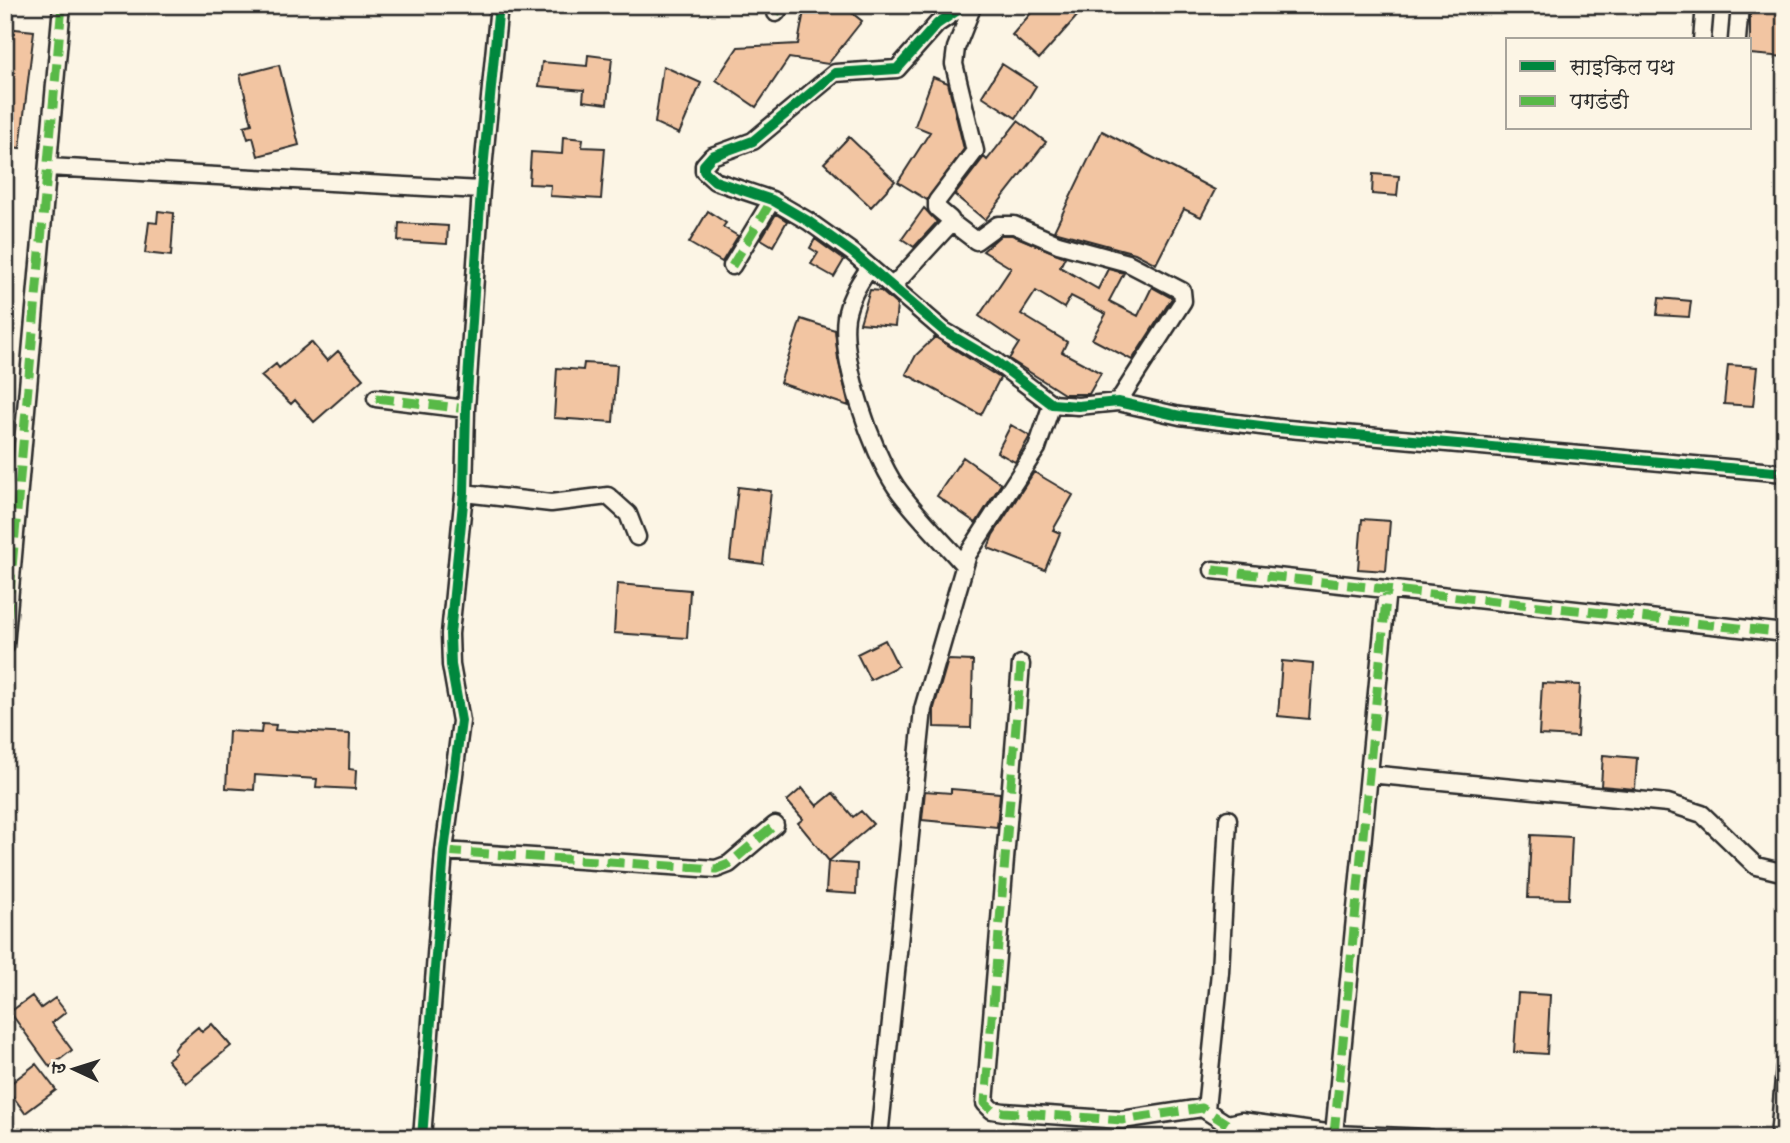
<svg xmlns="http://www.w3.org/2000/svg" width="1790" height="1143" viewBox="0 0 1790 1143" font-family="Dekko,'Playpen Sans Deva',sans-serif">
<rect width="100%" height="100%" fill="#fcf5e5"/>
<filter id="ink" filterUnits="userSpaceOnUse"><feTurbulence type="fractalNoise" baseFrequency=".0143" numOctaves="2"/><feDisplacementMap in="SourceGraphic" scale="14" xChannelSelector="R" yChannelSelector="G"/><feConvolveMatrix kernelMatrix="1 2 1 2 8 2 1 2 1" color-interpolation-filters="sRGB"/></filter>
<g filter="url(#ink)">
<path fill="#f2c5a2" stroke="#2b2b2b" stroke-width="2" d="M 805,5 L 842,5 L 862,21 L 828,64 L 789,58 L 756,107 L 716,80 L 738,47 L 798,44 Z
M 1038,5 L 1087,5 L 1039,59 L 1012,35 Z
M 1750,5 L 1785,5 L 1785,57 L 1750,54 Z
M 5,28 L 34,31 L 20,148 L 5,146 Z
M 588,55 L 612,58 L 607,104 L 583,101 L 584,90 L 539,86 L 542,62 L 587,66 Z
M 1002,64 L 1036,86 L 1016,118 L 982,96 Z
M 279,65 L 299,145 L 258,156 L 253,137 L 248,139 L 244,126 L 252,124 L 240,75 Z
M 663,66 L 701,83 L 679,134 L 655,123 Z
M 933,77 L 948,83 L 964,149 L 927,200 L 898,182 L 930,132 L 915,126 Z
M 1018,121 L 1046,142 L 985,220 L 955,195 L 984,157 L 987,160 Z
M 1102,131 L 1215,190 L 1201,217 L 1184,209 L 1156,264 L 1135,253 L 1054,231 Z
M 563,137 L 583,139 L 582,147 L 605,148 L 601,199 L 550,196 L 551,185 L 529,184 L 531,152 L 562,154 Z
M 849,137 L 895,181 L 871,207 L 824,163 Z
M 1373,174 L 1399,176 L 1397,196 L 1372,194 Z
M 924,208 L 937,222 L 914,247 L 902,239 Z
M 158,211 L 174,213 L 171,256 L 145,253 L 149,222 L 157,223 Z
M 708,211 L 726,223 L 723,227 L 738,236 L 722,262 L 689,243 Z
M 776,214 L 787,221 L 773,246 L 761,239 Z
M 399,223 L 448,226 L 447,244 L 398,241 Z
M 1001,235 L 1012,235 L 1065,257 L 1060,267 L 1098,289 L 1108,269 L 1124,273 L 1109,301 L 1138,316 L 1152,287 L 1172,298 L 1132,360 L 1092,339 L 1106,314 L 1071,296 L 1064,308 L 1036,291 L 1021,314 L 1067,342 L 1062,352 L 1101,373 L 1089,394 L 1064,394 L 1009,359 L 1019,343 L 979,316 L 1011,268 L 983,251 Z
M 815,239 L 844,260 L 834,277 L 811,264 L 818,253 L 810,248 Z
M 870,290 L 881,291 L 897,305 L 895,326 L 860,323 Z
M 1659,298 L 1691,301 L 1689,317 L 1657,315 Z
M 801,319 L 835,330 L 838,359 L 849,406 L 780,383 Z
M 935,337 L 1000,378 L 981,415 L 906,374 L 916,355 Z
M 311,342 L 327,361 L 338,351 L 363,379 L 314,422 L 295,400 L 291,404 L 261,376 L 276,364 L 279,368 Z
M 584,363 L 617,365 L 613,422 L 554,418 L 557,368 L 583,370 Z
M 1728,365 L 1757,367 L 1753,406 L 1724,404 Z
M 1011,425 L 1030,436 L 1015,462 L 997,452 Z
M 963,457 L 1001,484 L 976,523 L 937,496 Z
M 1034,472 L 1073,495 L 1053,530 L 1060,533 L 1045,570 L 988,548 L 993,535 Z
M 738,487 L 771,491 L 763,564 L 730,560 Z
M 1362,519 L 1390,521 L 1386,571 L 1358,569 Z
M 617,584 L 690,590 L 687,638 L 614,633 Z
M 885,640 L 898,666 L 870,680 L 857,654 Z
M 948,660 L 973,661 L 971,728 L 934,727 L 934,708 Z
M 1282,661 L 1313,664 L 1309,719 L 1278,716 Z
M 1542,683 L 1580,685 L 1577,737 L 1539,735 Z
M 262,724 L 276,725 L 275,730 L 350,734 L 349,769 L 356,770 L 355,789 L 316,787 L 317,779 L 255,775 L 254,790 L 226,788 L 229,731 L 261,733 Z
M 1603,755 L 1637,758 L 1635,789 L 1601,786 Z
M 802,788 L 817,806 L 833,793 L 853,817 L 861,811 L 873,824 L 829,861 L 798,823 L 803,819 L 787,801 Z
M 951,789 L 1000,793 L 997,827 L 922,820 L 925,791 L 951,793 Z
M 1531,835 L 1572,837 L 1569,899 L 1528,898 Z
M 828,862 L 857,864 L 856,894 L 826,892 Z
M 1518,993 L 1550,995 L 1547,1054 L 1514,1052 Z
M 32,996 L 41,1008 L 55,998 L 66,1012 L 52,1023 L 72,1050 L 50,1067 L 10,1012 Z
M 212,1024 L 231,1046 L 186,1083 L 167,1060 L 176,1053 L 174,1050 L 179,1043 L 198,1027 L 202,1032 Z
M 36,1064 L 56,1090 L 25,1113 L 6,1087 Z"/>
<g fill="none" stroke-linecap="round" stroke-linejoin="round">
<g stroke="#2b2b2b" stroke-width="21">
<path id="minor" d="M 965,5 L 937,24 L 897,69 L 835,73 L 753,141 L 712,156 L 704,165 L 704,171 L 715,181 L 772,200 L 808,221 L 853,253 L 944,331 L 995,361 L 1052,404 L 1078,406 L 1118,402 L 1180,416 L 1277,428 L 1785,473
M 776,13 L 782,5
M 1702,40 L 1705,5
M 1737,40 L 1740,5
M 48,167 L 481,190
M 951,222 L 976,241 L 998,225 L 1014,225 L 1058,244 L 1128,263 L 1182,291 L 1183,301 L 1118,402
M 732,266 L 772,200
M 869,269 C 858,284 849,299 846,317 C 840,359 872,452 896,487 C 915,514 941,539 963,564
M 893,286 L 949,225 L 950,219 L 937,208 L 937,201 L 975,151 L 954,64 L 956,48 L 973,5
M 376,398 L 466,409
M 464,493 L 551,503 L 608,496 L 628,514 L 637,537
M 1213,570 L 1785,633
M 5,646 L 62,5
M 1021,664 L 985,1103 L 992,1110 L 1004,1112 L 1122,1120 L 1202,1108 L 1227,1124
M 1369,774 L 1668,803 L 1702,814 L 1756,866 L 1785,873
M 444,851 L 716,869 L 729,864 L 775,825
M 1206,1109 L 1220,972 L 1228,819
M 1334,1134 L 1387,589
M 422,1138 L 444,851 L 461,721 L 451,665 L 450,634 L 464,493 L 466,409 L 481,190 L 499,5
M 879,1138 L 923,709 L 968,554 L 1037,448 L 1052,404
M 1219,1138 L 1227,1124 L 1241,1121 L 1334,1134 L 1428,1138
M 1779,1138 L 1785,1067"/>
</g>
<use href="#minor" stroke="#fcf5e5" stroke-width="16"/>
<path stroke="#58b947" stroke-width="9" stroke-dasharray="18 9" stroke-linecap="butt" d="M 776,13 L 782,5
M 732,266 L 772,200
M 376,398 L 466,409
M 1213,570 L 1785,633
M 5,646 L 62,5
M 1021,664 L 985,1103 L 992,1110 L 1004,1112 L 1122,1120 L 1202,1108 L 1227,1124
M 444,851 L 716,869 L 729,864 L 775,825
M 1334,1134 L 1387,589"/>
<g stroke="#fcf5e5" stroke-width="15">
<path id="cycleway" d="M 965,5 L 937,24 L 897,69 L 835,73 L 753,141 L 712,156 L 704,165 L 704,171 L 715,181 L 772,200 L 808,221 L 853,253 L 944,331 L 995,361 L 1052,404 L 1078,406 L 1118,402 L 1180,416 L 1277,428 L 1785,473
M 422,1138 L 444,851 L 461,721 L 451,665 L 450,634 L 464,493 L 466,409 L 481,190 L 499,5"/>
</g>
<use href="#cycleway" stroke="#00873e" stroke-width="10"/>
</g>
</g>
<rect width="1790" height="1143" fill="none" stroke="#fcf5e5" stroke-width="28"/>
<rect x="14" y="14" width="1762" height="1115" fill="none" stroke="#2b2b2b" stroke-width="2.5" filter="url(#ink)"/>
<rect x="1506" y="38" width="245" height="91" fill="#fcf5e5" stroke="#a8a49b" stroke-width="2"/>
<rect x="1520" y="61" width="35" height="10" fill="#00873e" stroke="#a8a49b" stroke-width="2"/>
<text x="1570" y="74" font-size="21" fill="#2b2b2b">साइकिल पथ</text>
<rect x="1520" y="96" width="35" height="10" fill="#58b947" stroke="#a8a49b" stroke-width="2"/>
<text x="1570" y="108" font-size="21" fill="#2b2b2b">पगडंडी</text>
<g transform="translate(74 1069) rotate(274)" stroke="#fcf5e5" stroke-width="5" paint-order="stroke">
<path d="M0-5L12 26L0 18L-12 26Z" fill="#2b2b2b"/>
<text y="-10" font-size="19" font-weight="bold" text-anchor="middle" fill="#2b2b2b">उ</text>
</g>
</svg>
